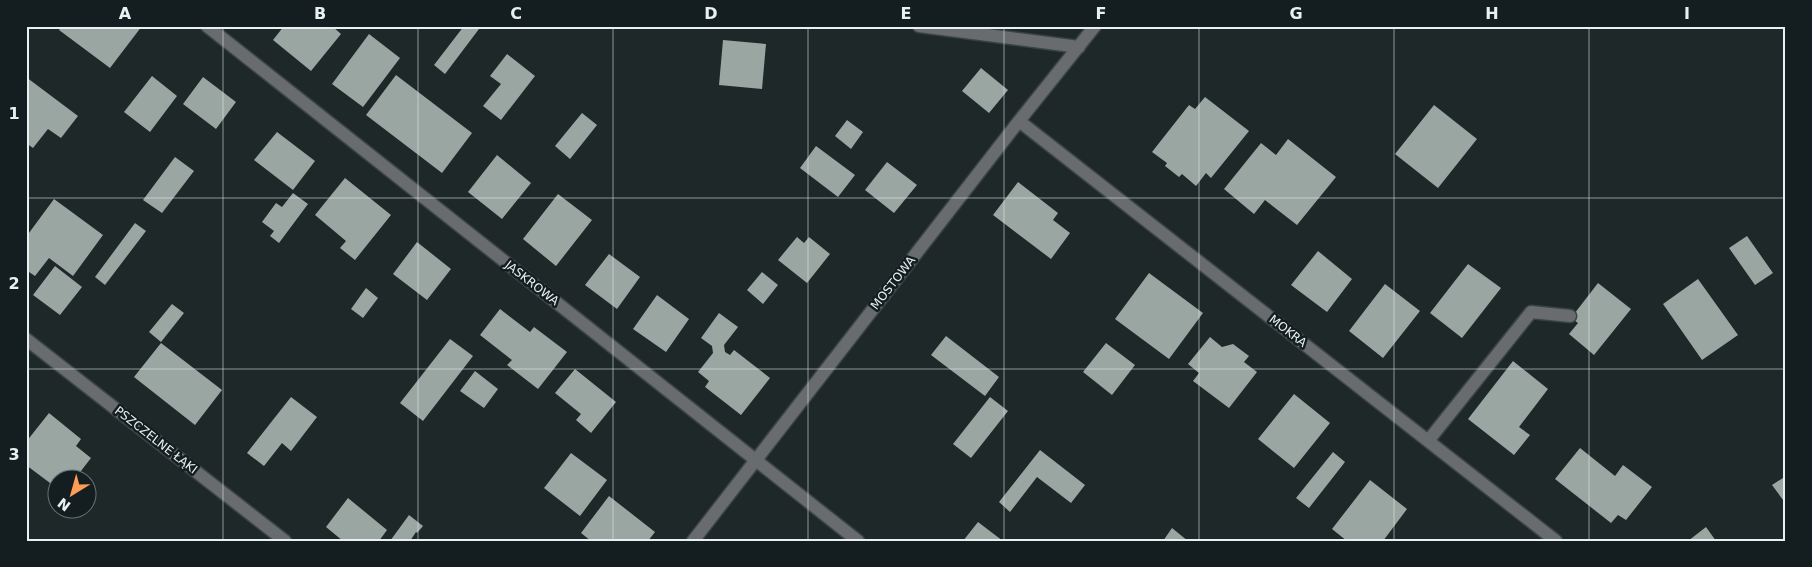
<svg xmlns="http://www.w3.org/2000/svg" width="1812" height="567" viewBox="0 0 1812 567" font-family="'DejaVu Sans',sans-serif">
<rect width="100%" height="100%" fill="#1e2829"/>
<path fill="#9aa6a2" d="M 62,26 L 142,26 L 110,68 L 59,30 Z
M 284,26 L 332,26 L 341,34 L 311,71 L 273,40 Z
M 464,26 L 475,26 L 479,29 L 445,74 L 434,65 Z
M 369,34 L 400,58 L 363,107 L 332,84 Z
M 723,40 L 766,44 L 762,89 L 719,85 Z
M 507,54 L 535,76 L 501,120 L 483,106 L 501,84 L 490,76 Z
M 981,68 L 1008,90 L 989,113 L 962,91 Z
M 396,75 L 472,133 L 442,173 L 366,115 Z
M 152,76 L 177,96 L 150,132 L 124,112 Z
M 26,77 L 78,116 L 61,138 L 48,129 L 33,148 L 26,143 Z
M 203,77 L 236,102 L 216,129 L 183,104 Z
M 1205,97 L 1249,131 L 1211,178 L 1206,173 L 1196,186 L 1182,174 L 1179,177 L 1165,166 L 1167,163 L 1152,152 L 1189,105 L 1195,109 Z
M 1434,105 L 1477,139 L 1438,188 L 1395,154 Z
M 582,113 L 597,125 L 570,159 L 555,146 Z
M 847,120 L 863,132 L 851,149 L 835,136 Z
M 277,132 L 315,161 L 293,190 L 254,160 Z
M 1288,139 L 1336,177 L 1297,225 L 1265,200 L 1254,214 L 1224,189 L 1261,143 L 1276,155 Z
M 816,146 L 855,175 L 838,197 L 800,168 Z
M 497,155 L 531,183 L 502,219 L 468,192 Z
M 175,157 L 194,171 L 162,213 L 143,200 Z
M 887,162 L 917,185 L 894,213 L 865,190 Z
M 345,178 L 391,215 L 355,260 L 340,248 L 346,241 L 315,215 Z
M 1018,182 L 1058,213 L 1053,220 L 1070,233 L 1051,259 L 993,215 Z
M 293,193 L 308,204 L 279,243 L 270,236 L 274,231 L 262,222 L 276,203 L 282,207 Z
M 558,194 L 592,220 L 556,266 L 523,239 Z
M 54,199 L 103,235 L 73,276 L 49,258 L 35,276 L 26,270 L 26,237 Z
M 135,223 L 146,231 L 105,285 L 95,277 Z
M 1747,236 L 1773,273 L 1755,285 L 1729,248 Z
M 797,237 L 804,243 L 809,237 L 830,254 L 807,283 L 778,260 Z
M 417,242 L 451,269 L 427,300 L 393,274 Z
M 1318,251 L 1352,279 L 1327,312 L 1291,285 Z
M 609,254 L 640,277 L 617,309 L 585,285 Z
M 1468,264 L 1501,288 L 1462,338 L 1430,313 Z
M 55,266 L 82,287 L 60,315 L 33,295 Z
M 762,272 L 778,285 L 763,304 L 747,290 Z
M 1149,273 L 1203,313 L 1169,359 L 1115,319 Z
M 1698,279 L 1738,335 L 1702,360 L 1663,304 Z
M 1598,283 L 1631,309 L 1594,355 L 1569,334 L 1578,323 L 1571,318 Z
M 1385,284 L 1420,311 L 1383,358 L 1349,331 Z
M 366,288 L 378,298 L 363,318 L 351,309 Z
M 657,295 L 689,319 L 666,352 L 633,329 Z
M 172,304 L 184,313 L 161,342 L 149,332 Z
M 500,309 L 530,332 L 534,327 L 567,352 L 538,389 L 507,365 L 512,360 L 480,335 Z
M 719,313 L 738,327 L 724,345 L 725,352 L 730,355 L 734,350 L 770,378 L 741,415 L 705,387 L 709,381 L 698,372 L 713,353 L 712,346 L 701,338 Z
M 946,336 L 999,377 L 985,396 L 931,355 Z
M 1210,337 L 1222,347 L 1233,344 L 1249,356 L 1244,362 L 1257,372 L 1229,408 L 1193,381 L 1199,373 L 1188,364 Z
M 450,339 L 473,356 L 423,421 L 400,403 Z
M 161,343 L 222,390 L 195,425 L 134,377 Z
M 1106,343 L 1135,365 L 1112,395 L 1083,372 Z
M 1513,361 L 1548,389 L 1519,427 L 1530,435 L 1514,455 L 1468,419 Z
M 575,369 L 616,402 L 591,433 L 576,420 L 581,414 L 555,393 Z
M 475,371 L 498,389 L 484,408 L 460,391 Z
M 1294,394 L 1330,423 L 1294,468 L 1258,439 Z
M 291,397 L 317,417 L 291,451 L 282,443 L 264,466 L 247,453 Z
M 990,397 L 1008,411 L 971,458 L 953,444 Z
M 49,413 L 81,439 L 76,446 L 91,458 L 74,480 L 58,480 L 58,489 L 26,465 L 26,442 Z
M 1580,448 L 1615,476 L 1623,465 L 1652,487 L 1626,520 L 1618,515 L 1611,523 L 1555,479 Z
M 1040,450 L 1085,485 L 1071,503 L 1037,477 L 1010,512 L 999,502 Z
M 1333,452 L 1345,462 L 1309,508 L 1296,498 Z
M 571,453 L 607,480 L 580,516 L 544,488 Z
M 1786,476 L 1786,504 L 1772,485 Z
M 1370,480 L 1407,509 L 1383,541 L 1347,541 L 1332,529 Z
M 609,496 L 655,532 L 648,541 L 591,541 L 581,533 Z
M 348,498 L 387,530 L 379,541 L 343,541 L 326,527 Z
M 409,515 L 423,526 L 417,533 L 416,532 L 410,541 L 390,541 Z
M 978,522 L 1003,541 L 963,541 Z
M 1706,527 L 1716,541 L 1688,541 Z
M 1172,528 L 1188,541 L 1163,541 Z"/>
<g fill="none" stroke-linecap="round" stroke-linejoin="round">
<g stroke="#3a4445" stroke-width="15">
<path id="minor" d="M 207,26 L 858,541
M 919,26 L 1079,47
M 1019,121 L 1556,541
M 26,339 L 285,541
M 1428,441 L 1531,312 L 1570,316
M 693,541 L 1019,121 L 1095,26"/>
</g>
<use href="#minor" stroke="#686c6e" stroke-width="12"/>
</g>
<path fill="none" stroke="#e9f0f1" stroke-width="1" stroke-opacity="0.55" d="M 223,26 L 223,541M 418,26 L 418,541M 613,26 L 613,541M 808,26 L 808,541M 1004,26 L 1004,541M 1199,26 L 1199,541M 1394,26 L 1394,541M 1589,26 L 1589,541M 26,198 L 1786,198M 26,369 L 1786,369"/>
<g text-anchor="middle" stroke-width="5" stroke-linejoin="round" paint-order="stroke">
<g font-size="12" fill="#e9f0f1" stroke="#141e20">
<text transform="translate(532 283) rotate(38)" y="4">JASKROWA</text>
<text transform="translate(893 283) rotate(-52)" y="4">MOSTOWA</text>
<text transform="translate(1288 331) rotate(38)" y="4">MOKRA</text>
<text transform="translate(156 440) rotate(38)" y="4">PSZCZELNE ŁĄKI</text>
</g>
</g>
<rect width="1812" height="567" fill="none" stroke="#141e20" stroke-width="55"/>
<g transform="translate(72 494) rotate(217)"><circle r="24" fill="#141e20" stroke="#697274"/>
<path d="M0-4L9 19L0 12L-9 19Z" fill="#fd9d55"/>
<text y="-8" font-size="14" font-weight="bold" text-anchor="middle" fill="#e9f0f1">N</text>
</g>
<rect x="28" y="28" width="1756" height="512" fill="none" stroke="#e9f0f1" stroke-width="2"/>
<g font-size="16" text-anchor="middle" font-weight="bold" fill="#e9f0f1">
<text x="125" y="19">A</text>
<text x="320" y="19">B</text>
<text x="516" y="19">C</text>
<text x="711" y="19">D</text>
<text x="906" y="19">E</text>
<text x="1101" y="19">F</text>
<text x="1296" y="19">G</text>
<text x="1492" y="19">H</text>
<text x="1687" y="19">I</text>
<text x="14" y="119">1</text>
<text x="14" y="289">2</text>
<text x="14" y="460">3</text>
</g>
</svg>
